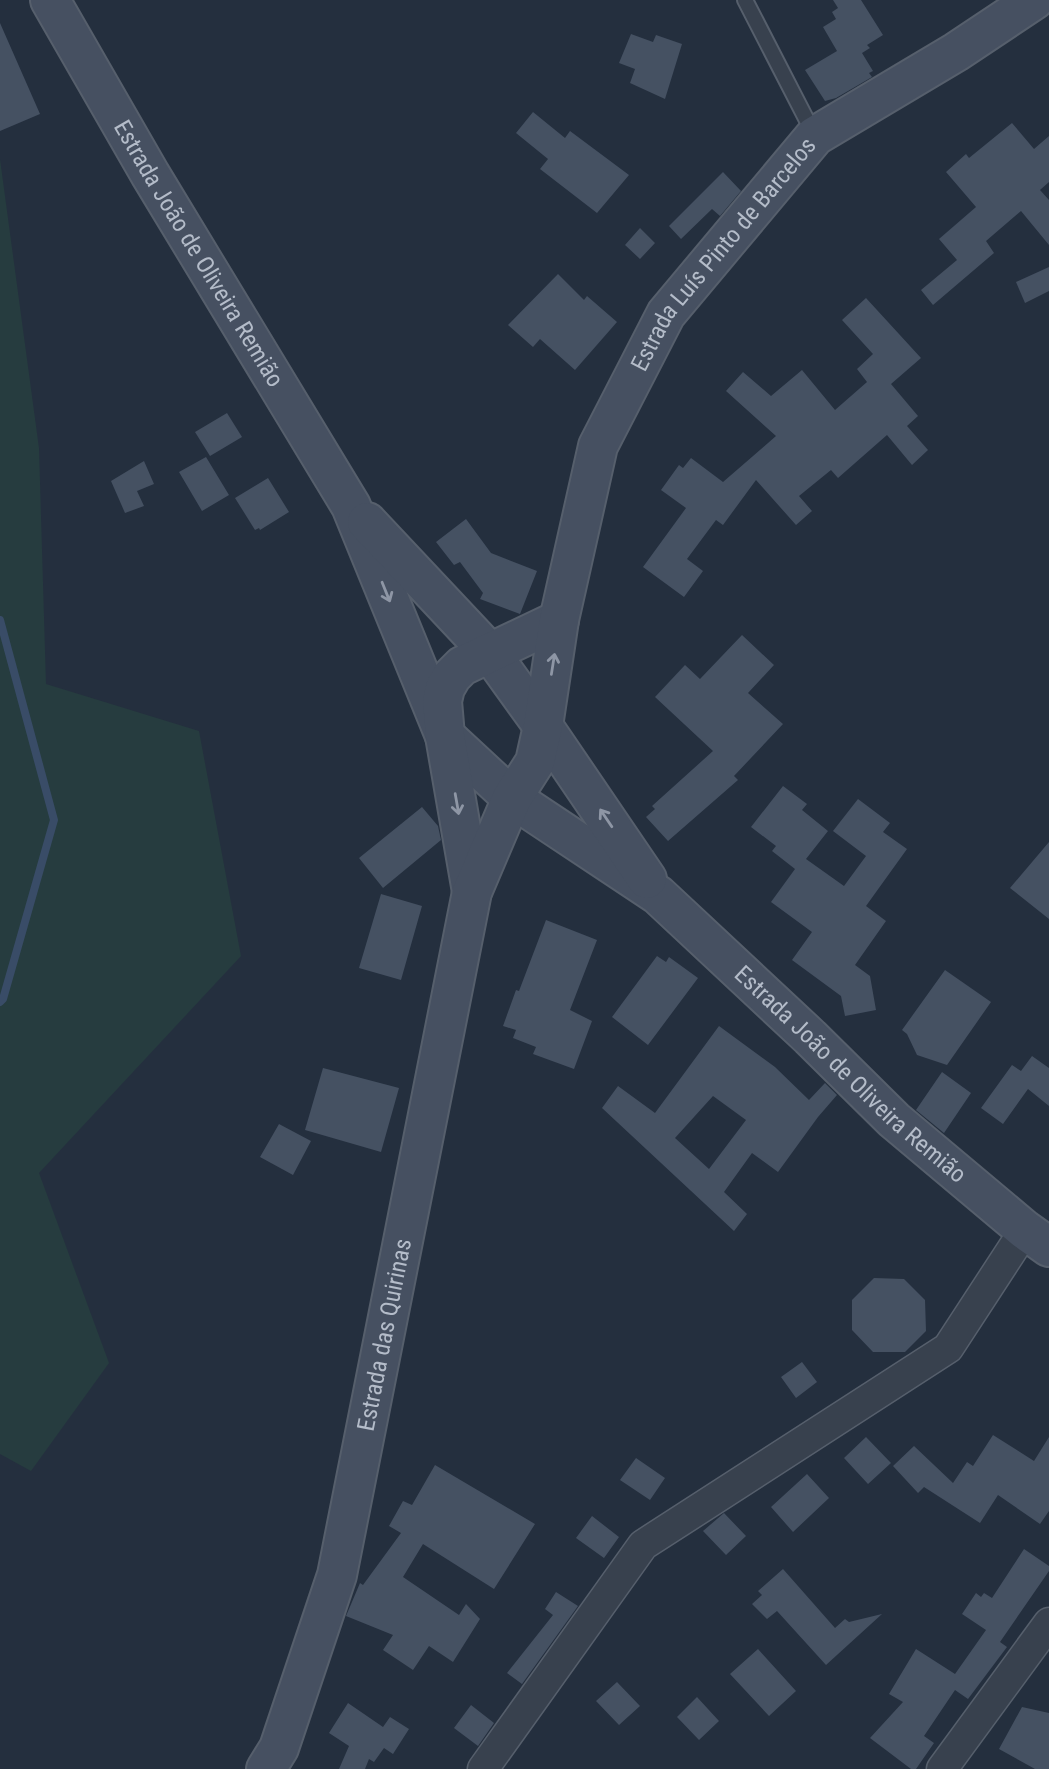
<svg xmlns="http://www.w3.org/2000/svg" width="1049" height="1769" viewBox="0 0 1049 1769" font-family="'Roboto Condensed',sans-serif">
<rect width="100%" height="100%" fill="#242f3e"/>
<path fill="#263c3f" d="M 0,159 L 39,448 L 46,684 L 199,731 L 241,956 L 39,1173 L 109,1363 L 31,1471 L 0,1454 Z"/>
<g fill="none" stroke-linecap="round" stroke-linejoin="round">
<path stroke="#394c67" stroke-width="8" d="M 0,620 L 54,820 L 3,999 L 0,1002"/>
</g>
<path fill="#455162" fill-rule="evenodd" d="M 833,0 L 861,0 L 883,35 L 867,45 L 870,48 L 862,53 L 873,71 L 869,73 L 872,77 L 836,98 L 825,101 L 805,70 L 837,51 L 823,27 L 836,19 L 832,12 L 838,8 Z
M 0,23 L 40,114 L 0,131 Z
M 631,34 L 653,42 L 656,35 L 682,44 L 665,99 L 630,83 L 635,69 L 619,63 Z
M 533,112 L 565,138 L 570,131 L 629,175 L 597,213 L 540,169 L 548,159 L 516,133 Z
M 1012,123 L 1034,149 L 1049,136 L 1049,182 L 1040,190 L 1049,200 L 1049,245 L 1021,211 L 986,241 L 994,253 L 933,305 L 921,290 L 957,260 L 939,239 L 976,207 L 946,172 L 966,154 L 969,158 Z
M 723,172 L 741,191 L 720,216 L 712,209 L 681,239 L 669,226 Z
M 640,228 L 655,243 L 640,259 L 625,245 Z
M 1049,267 L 1049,291 L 1025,303 L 1016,282 Z
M 558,274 L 584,300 L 587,296 L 617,322 L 575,370 L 540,339 L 533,347 L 508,325 Z
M 866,298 L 921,358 L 891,384 L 918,416 L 907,426 L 928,450 L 912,465 L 887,435 L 838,478 L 831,470 L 799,496 L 812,511 L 796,525 L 756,480 L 723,525 L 716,520 L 687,559 L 703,571 L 684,597 L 643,567 L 686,508 L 661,490 L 679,465 L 683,468 L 691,458 L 723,482 L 776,436 L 726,391 L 743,372 L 771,396 L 802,370 L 835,410 L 867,382 L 857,369 L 873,354 L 842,320 Z
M 227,413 L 242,437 L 210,456 L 195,432 Z
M 206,457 L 229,495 L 202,511 L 179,472 Z
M 144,461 L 154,484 L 137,491 L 144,506 L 125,513 L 111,481 Z
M 268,478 L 289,512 L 260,530 L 259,528 L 255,530 L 235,498 Z
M 466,519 L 491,553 L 537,571 L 520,614 L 480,599 L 483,593 L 460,562 L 454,565 L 436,542 Z
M 742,635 L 774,665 L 748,693 L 783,724 L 734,776 L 738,780 L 668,841 L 646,817 L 655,809 L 652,806 L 713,751 L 655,697 L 685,665 L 700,679 Z
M 783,786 L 807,804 L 802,810 L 828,831 L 806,859 L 844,886 L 866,856 L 833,831 L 858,799 L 890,823 L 883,832 L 907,849 L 866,906 L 886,921 L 855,965 L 870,976 L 876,1010 L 845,1016 L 841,996 L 792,960 L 812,932 L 771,902 L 795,869 L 772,851 L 776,846 L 751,827 Z
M 422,807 L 438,826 L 441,840 L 383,888 L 359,858 Z
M 1049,842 L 1049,919 L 1010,888 Z
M 381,894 L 422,906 L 401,980 L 359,968 Z
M 546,920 L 597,940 L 570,1010 L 592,1021 L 574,1069 L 533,1054 L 536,1047 L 513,1038 L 516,1030 L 503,1026 L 516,990 L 519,991 Z
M 657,956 L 666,962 L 669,957 L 698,978 L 648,1045 L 612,1017 Z
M 945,970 L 991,1002 L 947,1065 L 917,1055 L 907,1034 L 902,1030 Z
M 719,1026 L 775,1067 L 809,1100 L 825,1083 L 837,1095 L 818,1117 L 778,1172 L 752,1153 L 724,1192 L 747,1214 L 734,1231 L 602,1108 L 618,1086 L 655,1113 ZM 713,1096 L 746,1120 L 709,1169 L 675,1138 Z
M 1032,1056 L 1049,1068 L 1049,1106 L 1028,1089 L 1003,1124 L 981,1108 L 1012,1065 L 1021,1071 Z
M 323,1068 L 399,1088 L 381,1152 L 305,1130 Z
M 942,1072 L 971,1093 L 944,1133 L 916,1110 Z
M 279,1124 L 311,1141 L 293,1175 L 260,1157 Z
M 874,1278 L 904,1279 L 925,1300 L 926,1331 L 905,1352 L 873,1352 L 852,1330 L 852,1300 Z
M 802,1362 L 817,1382 L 796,1398 L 781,1377 Z
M 993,1435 L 1034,1461 L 1049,1437 L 1049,1511 L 1040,1524 L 998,1495 L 980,1523 L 924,1487 L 918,1493 L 893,1466 L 914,1446 L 953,1483 L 967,1462 L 973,1466 Z
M 866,1437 L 891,1463 L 868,1484 L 844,1458 Z
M 636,1458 L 665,1478 L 650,1500 L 620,1480 Z
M 435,1465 L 535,1524 L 494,1589 L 423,1544 L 403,1577 L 459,1615 L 466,1604 L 480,1619 L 453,1662 L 429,1646 L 413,1670 L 383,1650 L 393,1635 L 346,1616 L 360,1583 L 363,1585 L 401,1533 L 389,1526 L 403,1501 L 412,1505 Z
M 807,1474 L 829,1498 L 793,1532 L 771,1507 Z
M 724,1513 L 746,1536 L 726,1555 L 703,1531 Z
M 592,1516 L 619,1537 L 604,1558 L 576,1538 Z
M 1024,1549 L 1049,1566 L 1049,1571 L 1000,1642 L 1007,1647 L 968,1699 L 955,1690 L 924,1736 L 934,1743 L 916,1769 L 911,1769 L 870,1738 L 903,1702 L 889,1694 L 916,1649 L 955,1674 L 986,1630 L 962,1614 L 976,1593 L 981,1597 L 984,1593 L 992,1598 Z
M 783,1569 L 835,1628 L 845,1619 L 849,1622 L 882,1614 L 826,1665 L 777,1611 L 767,1619 L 752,1604 L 762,1595 L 758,1591 Z
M 556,1592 L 578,1606 L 522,1684 L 507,1673 L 553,1615 L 545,1609 Z
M 758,1649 L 796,1691 L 769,1716 L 730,1674 Z
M 617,1682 L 640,1706 L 619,1725 L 596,1701 Z
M 697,1697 L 719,1721 L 699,1740 L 677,1717 Z
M 348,1703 L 383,1727 L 390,1717 L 409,1729 L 393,1754 L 384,1748 L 374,1762 L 369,1759 L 365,1769 L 339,1769 L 349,1746 L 329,1733 Z
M 471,1705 L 494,1723 L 478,1746 L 454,1728 Z
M 1022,1707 L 1049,1713 L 1049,1769 L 1035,1769 L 999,1749 Z"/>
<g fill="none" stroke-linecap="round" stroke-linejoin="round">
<g stroke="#565f6c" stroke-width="18">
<path id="lane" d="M 745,0 L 815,136"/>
</g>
<g stroke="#565f6c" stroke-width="33">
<path id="street" d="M 483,1769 L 643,1545 L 948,1348 L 1025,1230
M 942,1769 L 1049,1623"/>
</g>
<g stroke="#565f6c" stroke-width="42">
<g id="secondary">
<path id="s1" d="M 50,0 L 150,174 L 351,506 L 445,736 L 512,798 L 658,895 L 810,1037 L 894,1120 L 1025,1230 L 1049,1247"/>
<path d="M 367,522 L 491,654 L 543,726 L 647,879"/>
<path d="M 472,892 L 445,736 L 442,701 L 445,688 L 452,676 L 462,666 L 559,620"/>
<path id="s2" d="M 266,1769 L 279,1748 L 337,1575 L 472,892 L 512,798 L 535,762 L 543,726 L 559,620 L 598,446 L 666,314 L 815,136 L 956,52 L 1034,0"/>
</g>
</g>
<use href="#lane" stroke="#38414e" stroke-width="14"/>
<use href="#street" stroke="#38414e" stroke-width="30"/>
<use href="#secondary" stroke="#465061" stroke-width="38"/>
</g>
<defs><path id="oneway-shaft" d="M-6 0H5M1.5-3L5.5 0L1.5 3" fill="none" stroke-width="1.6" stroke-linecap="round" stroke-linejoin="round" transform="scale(1.75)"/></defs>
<g stroke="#8e96a5">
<use href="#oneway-shaft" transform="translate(386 592) rotate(68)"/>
<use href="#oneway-shaft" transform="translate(553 664) rotate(-81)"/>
<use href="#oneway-shaft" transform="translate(457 804) rotate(80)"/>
<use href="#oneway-shaft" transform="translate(606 818) rotate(-124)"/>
</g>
<g text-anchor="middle" stroke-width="6" stroke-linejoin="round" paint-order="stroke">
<g font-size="24" fill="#b4bcc9" stroke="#1d2633">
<text dy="8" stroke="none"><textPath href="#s1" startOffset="294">Estrada João de Oliveira Remião</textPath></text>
<text dy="8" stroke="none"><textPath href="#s2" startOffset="1601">Estrada Luís Pinto de Barcelos</textPath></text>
<text dy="8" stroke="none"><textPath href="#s1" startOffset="1367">Estrada João de Oliveira Remião</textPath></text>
<text dy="8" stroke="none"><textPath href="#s2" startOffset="452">Estrada das Quirinas</textPath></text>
</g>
</g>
</svg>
